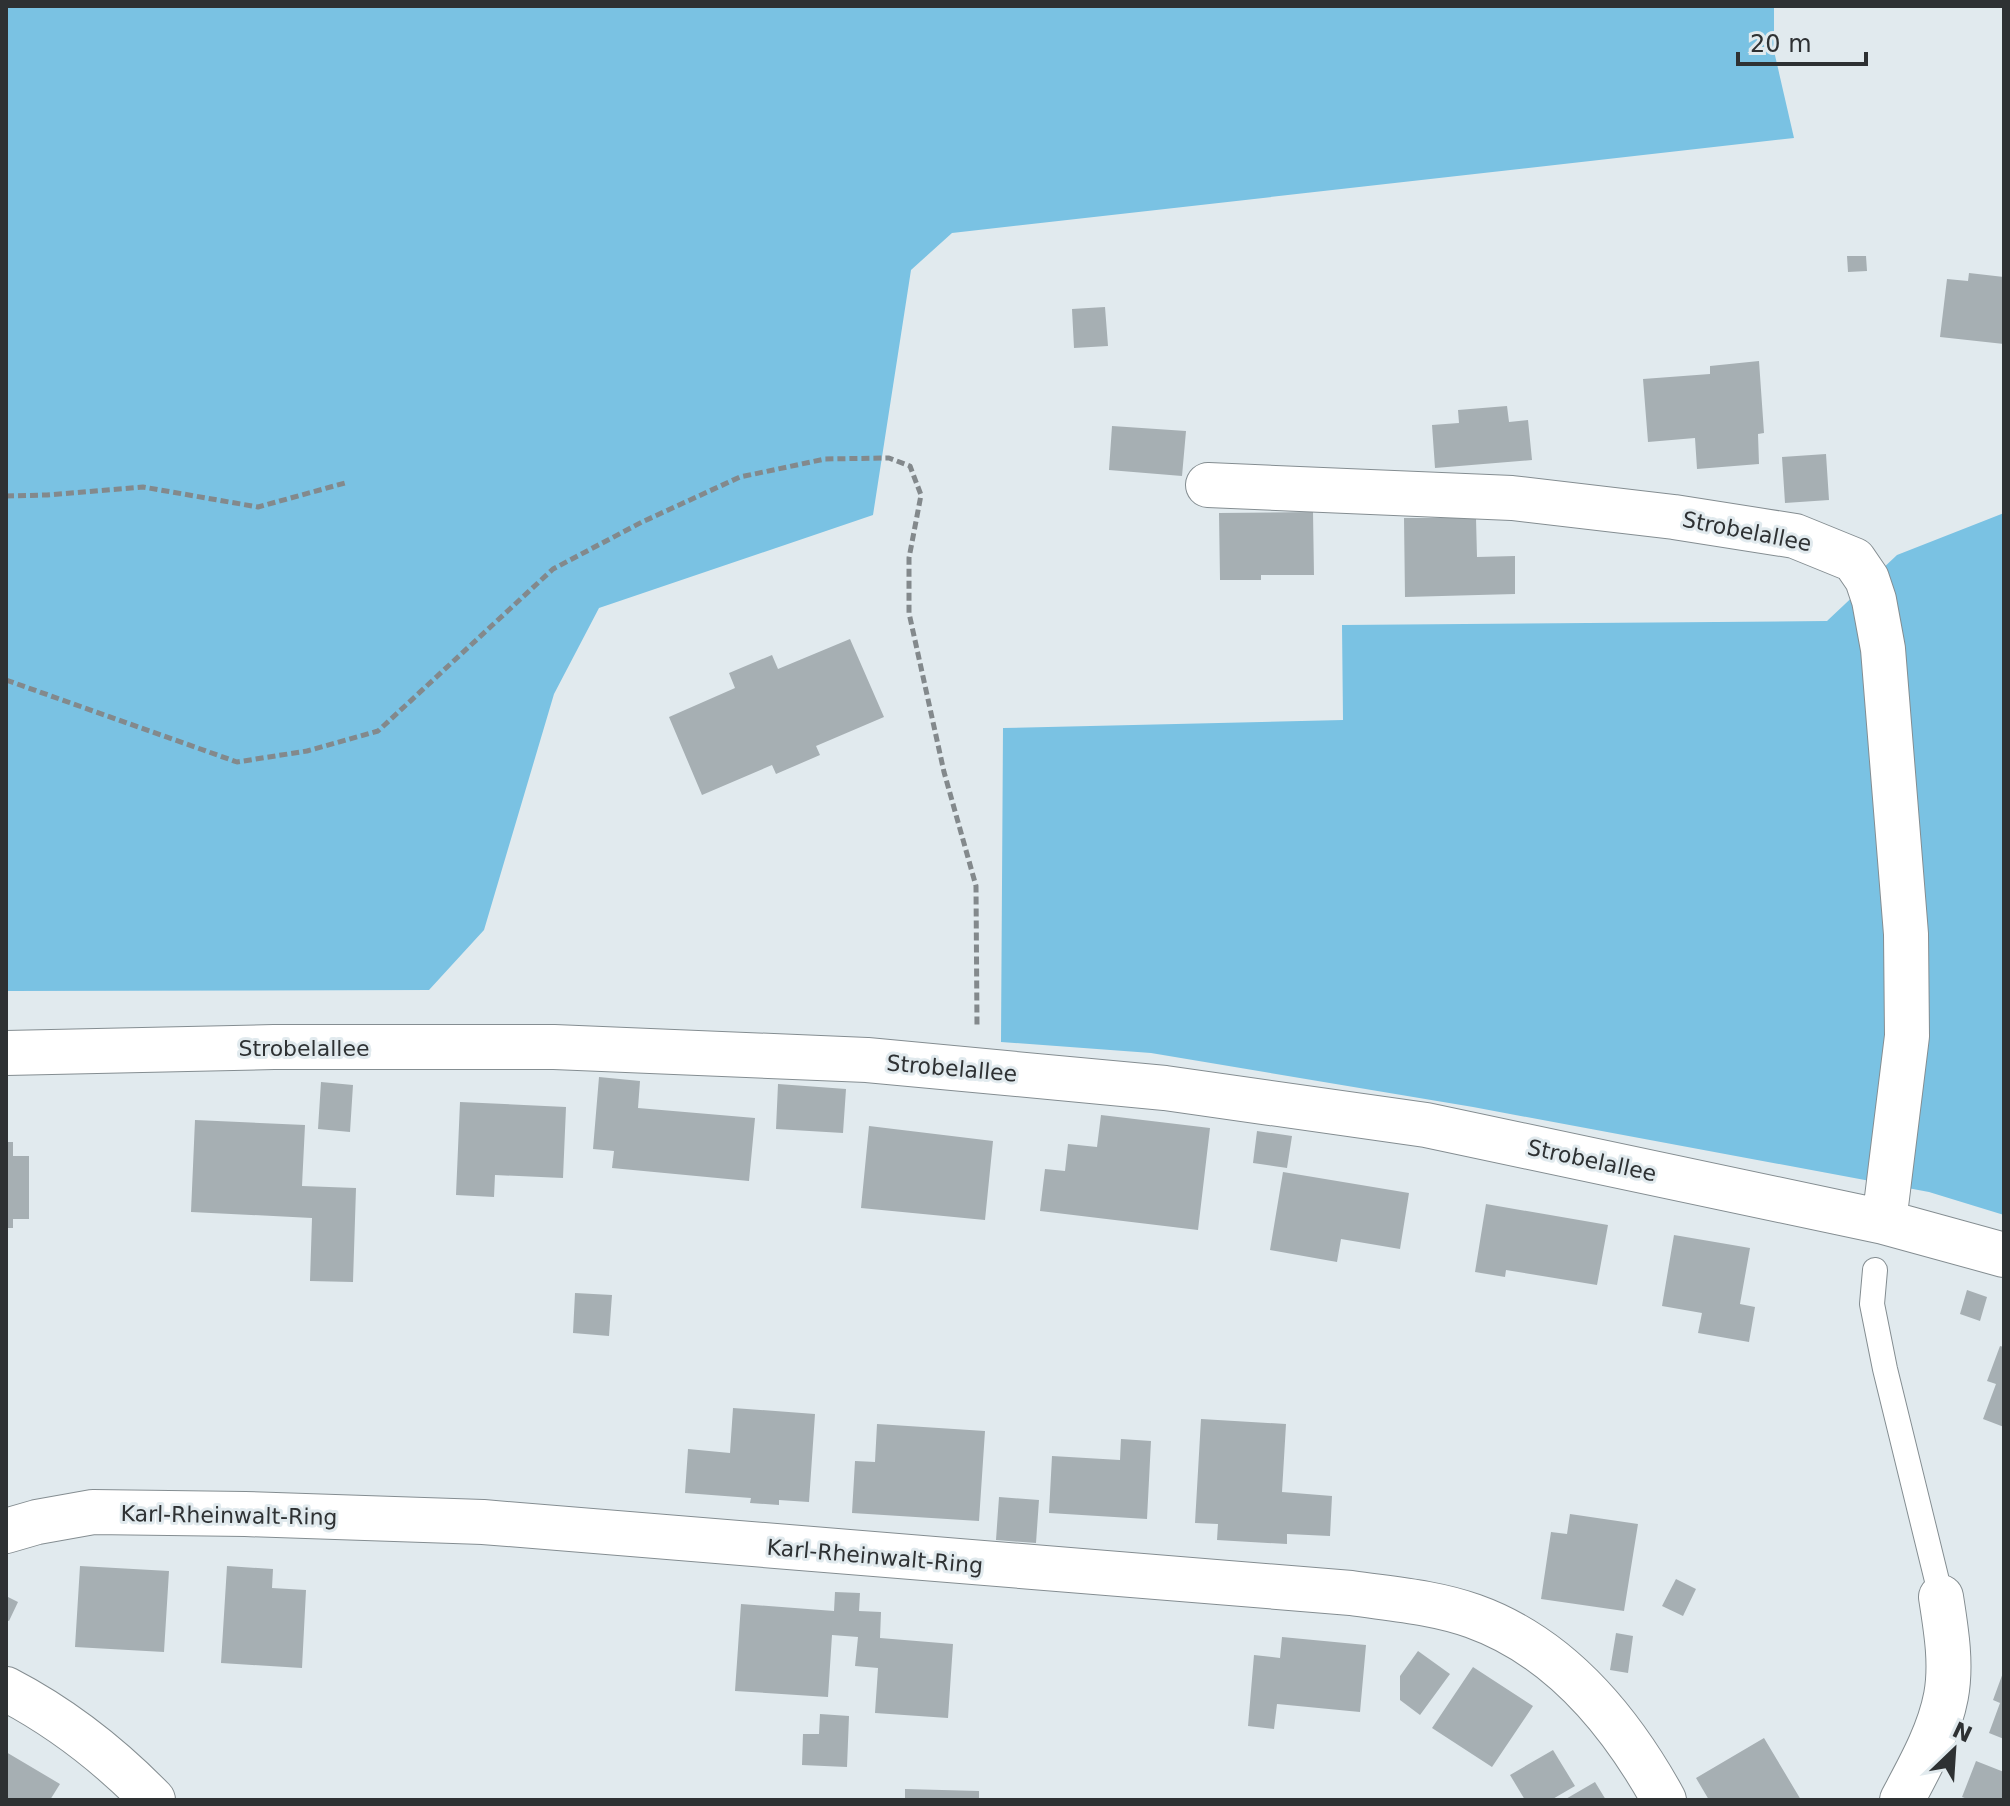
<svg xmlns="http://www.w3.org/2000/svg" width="2010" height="1806" viewBox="0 0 2010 1806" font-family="'DejaVu Sans',sans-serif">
<rect width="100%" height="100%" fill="#e1eaee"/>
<path fill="#7ac2e3" d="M 6,6 L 1774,6 L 1774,51 L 1794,138 L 952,233 L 911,270 L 873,515 L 599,608 L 554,694 L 484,930 L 429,990 L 6,991 Z
M 2004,513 L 2004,1215 L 1929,1192 L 1473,1107 L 1151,1053 L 1001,1042 L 1003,728 L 1343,720 L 1342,625 L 1827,621 L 1897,555 Z"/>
<path fill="#a6afb3" d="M 1847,256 L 1866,256 L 1867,271 L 1848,272 Z
M 1969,273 L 2004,277 L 2004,344 L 1940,337 L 1947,279 L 1968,281 Z
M 1105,307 L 1108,346 L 1074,348 L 1072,309 Z
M 1759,361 L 1764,433 L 1758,434 L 1759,464 L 1697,469 L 1695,438 L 1648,442 L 1643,379 L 1710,374 L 1710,366 Z
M 1507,406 L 1509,422 L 1528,420 L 1532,460 L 1435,468 L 1432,425 L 1459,423 L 1458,410 Z
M 1112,426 L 1186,431 L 1182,476 L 1109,470 Z
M 1826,454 L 1829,500 L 1785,503 L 1782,457 Z
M 1313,512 L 1314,575 L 1261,575 L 1261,580 L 1220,580 L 1219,513 Z
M 1404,518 L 1476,518 L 1477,557 L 1515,556 L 1515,594 L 1405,597 Z
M 850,639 L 884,717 L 816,746 L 820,755 L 776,774 L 772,765 L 702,795 L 669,717 L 735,688 L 729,673 L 772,655 L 778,669 Z
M 599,1077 L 640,1081 L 638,1108 L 755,1118 L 749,1181 L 612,1168 L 614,1151 L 593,1149 Z
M 321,1082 L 353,1085 L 350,1132 L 318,1129 Z
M 778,1084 L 846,1089 L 843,1133 L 776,1129 Z
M 460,1102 L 566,1107 L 563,1178 L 495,1175 L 494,1197 L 456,1195 Z
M 1101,1115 L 1210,1128 L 1198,1230 L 1040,1211 L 1045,1169 L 1065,1171 L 1068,1144 L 1097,1147 Z
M 195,1120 L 305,1125 L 302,1186 L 356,1188 L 353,1282 L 310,1281 L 312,1218 L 191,1212 Z
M 869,1126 L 993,1141 L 985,1220 L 861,1208 Z
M 1257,1131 L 1292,1136 L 1287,1168 L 1253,1163 Z
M 6,1142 L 13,1142 L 13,1156 L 29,1156 L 29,1219 L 13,1219 L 13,1228 L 6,1228 Z
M 1283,1172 L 1409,1193 L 1400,1249 L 1341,1239 L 1337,1262 L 1270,1250 Z
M 1486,1204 L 1608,1225 L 1597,1285 L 1506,1270 L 1505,1277 L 1475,1272 Z
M 1674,1235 L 1750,1248 L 1740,1304 L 1755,1307 L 1749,1342 L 1698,1333 L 1702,1313 L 1662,1306 Z
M 1967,1290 L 1987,1297 L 1980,1321 L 1960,1314 Z
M 575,1293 L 612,1295 L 609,1336 L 573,1333 Z
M 2000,1346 L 2004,1347 L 2004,1427 L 1983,1419 L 1996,1384 L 1987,1381 Z
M 733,1408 L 815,1414 L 809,1502 L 779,1500 L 779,1505 L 750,1503 L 751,1498 L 685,1493 L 688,1449 L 730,1453 Z
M 1201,1419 L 1286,1424 L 1282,1492 L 1332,1496 L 1330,1536 L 1287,1534 L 1287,1544 L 1217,1540 L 1218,1524 L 1195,1523 Z
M 877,1424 L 985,1431 L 979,1521 L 852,1513 L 855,1461 L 875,1462 Z
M 1121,1439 L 1151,1441 L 1147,1519 L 1049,1513 L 1052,1456 L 1120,1460 Z
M 999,1497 L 1039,1500 L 1036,1543 L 996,1540 Z
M 1570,1514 L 1638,1524 L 1624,1611 L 1541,1599 L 1551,1532 L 1567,1534 Z
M 80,1566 L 169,1571 L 164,1652 L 75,1647 Z
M 227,1566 L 273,1569 L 272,1588 L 306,1590 L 302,1668 L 221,1663 Z
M 1676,1579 L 1696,1589 L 1683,1616 L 1662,1606 Z
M 835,1592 L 860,1593 L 859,1611 L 881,1612 L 880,1638 L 953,1644 L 948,1718 L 875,1713 L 878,1668 L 855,1666 L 858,1637 L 832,1635 L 828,1697 L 735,1691 L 741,1604 L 834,1611 Z
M 6,1596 L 18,1602 L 9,1621 L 6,1620 Z
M 1616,1633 L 1633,1636 L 1628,1673 L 1610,1670 Z
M 1282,1637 L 1366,1645 L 1360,1712 L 1277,1704 L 1274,1729 L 1248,1726 L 1254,1655 L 1280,1658 Z
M 1418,1651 L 1450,1674 L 1420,1715 L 1400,1700 L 1400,1676 Z
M 1473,1667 L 1533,1706 L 1492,1767 L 1432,1728 Z
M 2004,1670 L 2004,1739 L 1989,1733 L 2000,1703 L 1993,1700 Z
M 820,1714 L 849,1716 L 847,1767 L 802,1765 L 803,1734 L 819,1734 Z
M 1764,1738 L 1801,1800 L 1709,1800 L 1696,1778 Z
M 1553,1750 L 1575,1786 L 1551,1800 L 1525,1800 L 1510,1775 Z
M 6,1752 L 60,1784 L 50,1800 L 6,1800 Z
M 1976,1761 L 2004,1772 L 2004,1800 L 1970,1800 L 1962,1797 Z
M 1595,1782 L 1606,1800 L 1564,1800 Z
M 905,1789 L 979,1791 L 979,1800 L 905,1800 Z"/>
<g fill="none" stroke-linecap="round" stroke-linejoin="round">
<g stroke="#848d91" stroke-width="26">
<path id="service" d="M 1875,1270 L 1872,1304 L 1885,1369 L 1941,1597"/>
</g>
<g stroke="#848d91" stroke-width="46">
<path id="minor" d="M 1208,485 L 1512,498 L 1674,517 L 1795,536 L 1854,560 L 1867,579 L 1874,600 L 1883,649 L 1906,934 L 1907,1036 L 1884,1222
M 6,1053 L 274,1047 L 554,1047 L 867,1060 L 1165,1088 L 1426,1125 L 1884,1222 L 2004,1255
M 6,1531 L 37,1522 L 93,1512 L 245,1514 L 483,1522 L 1351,1593 C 1392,1599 1434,1602 1473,1616 C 1560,1647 1621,1722 1664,1800
M 6,1689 C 62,1718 109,1755 153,1800
M 1902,1800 C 1919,1768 1939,1733 1946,1696 C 1952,1664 1946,1629 1941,1597"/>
</g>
<path stroke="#83898c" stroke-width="5" stroke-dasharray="8 4" stroke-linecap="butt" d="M 6,496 L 47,495 L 143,487 L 258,507 L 345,483
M 6,680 L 237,762 L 307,751 L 378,731 L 553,569 L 642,522 L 740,477 L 825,459 L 889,458 L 910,466 L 921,495 L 909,558 L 909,613 L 944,772 L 976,886 L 977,1026"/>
<use href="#service" stroke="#fff" stroke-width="24"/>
<use href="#minor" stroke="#fff" stroke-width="44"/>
</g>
<g text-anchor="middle" stroke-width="6" stroke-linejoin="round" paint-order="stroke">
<g font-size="22" fill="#2e3133" stroke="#e1eaee">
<text transform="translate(1747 531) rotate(11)" y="8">Strobelallee</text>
<text x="304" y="1056">Strobelallee</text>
<text transform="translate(952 1068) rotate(5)" y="8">Strobelallee</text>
<text transform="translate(1592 1160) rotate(12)" y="8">Strobelallee</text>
<text transform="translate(229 1515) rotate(1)" y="8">Karl-Rheinwalt-Ring</text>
<text transform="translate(875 1556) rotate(5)" y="8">Karl-Rheinwalt-Ring</text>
</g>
</g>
<rect width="2010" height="1806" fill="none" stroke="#2e3133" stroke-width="16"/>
<g transform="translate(1954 1750) rotate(25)" stroke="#e1eaee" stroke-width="6" paint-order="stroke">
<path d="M0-6L14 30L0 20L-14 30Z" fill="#2e3133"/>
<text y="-12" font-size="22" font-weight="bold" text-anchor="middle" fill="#2e3133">N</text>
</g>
<path d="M1738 52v12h128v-12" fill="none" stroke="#2e3133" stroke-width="4"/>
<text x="1750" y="52" font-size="24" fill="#2e3133" stroke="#e1eaee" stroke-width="6" paint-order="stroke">20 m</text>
</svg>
